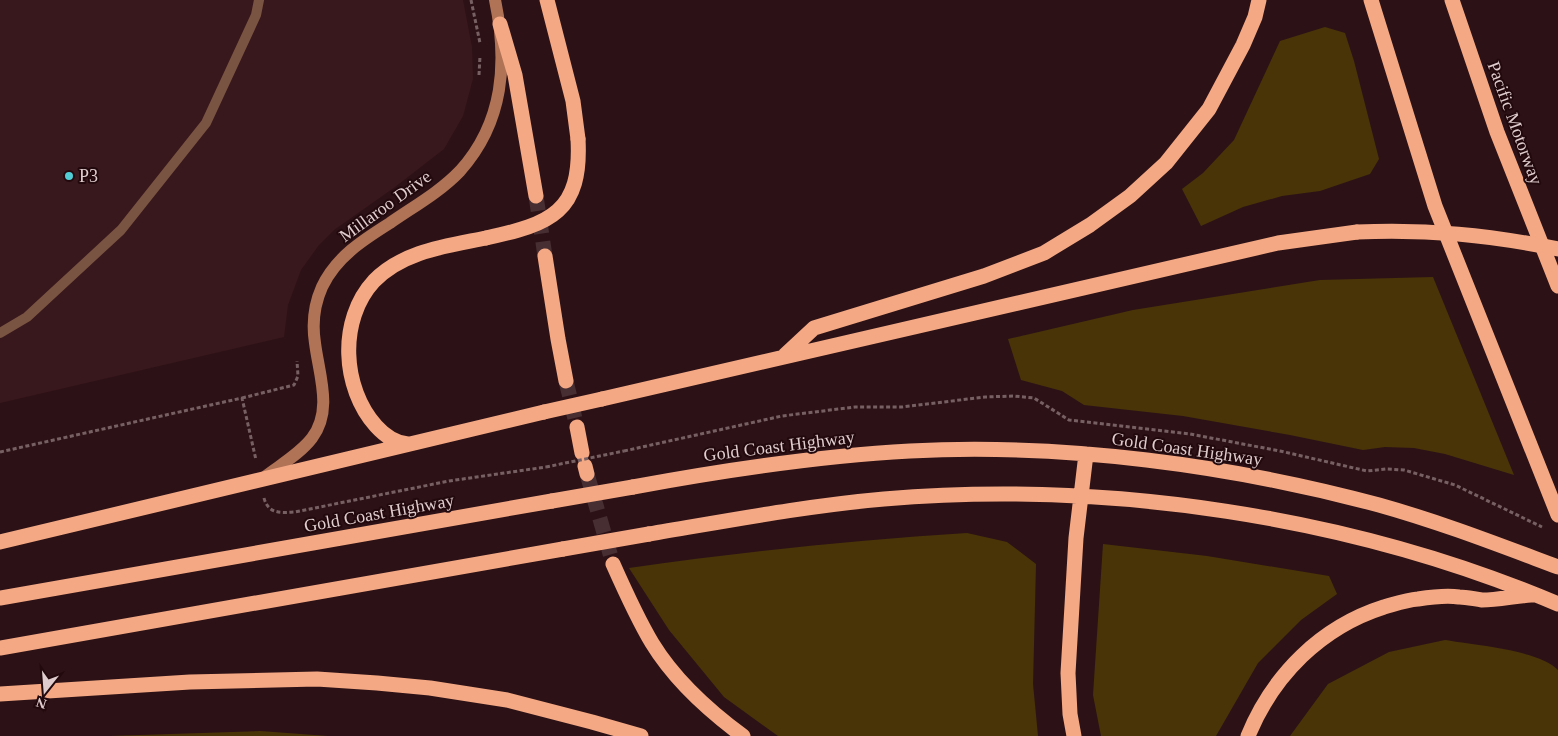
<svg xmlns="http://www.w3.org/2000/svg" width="1558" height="736" viewBox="0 0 1558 736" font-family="Georgia,serif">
<rect width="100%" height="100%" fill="#2c1216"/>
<path fill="#39181d" d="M 0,0 L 463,0 L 472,47 L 473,79 L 463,116 L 444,149 L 395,187 L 334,230 L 319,245 L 301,270 L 288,305 L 284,337 L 0,403 Z"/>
<path fill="#493408" d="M 1325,27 L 1345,33 L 1354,61 L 1379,159 L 1370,174 L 1320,191 L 1282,196 L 1243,207 L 1201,226 L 1182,189 L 1203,173 L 1234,140 L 1280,41 Z
M 1433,277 L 1514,475 L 1445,454 L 1414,448 L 1385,447 L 1363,450 L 1290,435 L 1183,416 L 1084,405 L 1062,391 L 1021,380 L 1008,339 L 1133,310 L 1320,280 Z
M 967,533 L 1007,542 L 1036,564 L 1033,684 L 1038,736 L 778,736 L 724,697 L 669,630 L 629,568 C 742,552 854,540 967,533 Z
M 1103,544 L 1207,556 L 1329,576 L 1337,594 L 1301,620 L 1258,663 L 1216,736 L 1101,736 L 1093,695 Z
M 1445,640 C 1474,645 1539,650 1558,670 L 1558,736 L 1290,736 L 1328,684 L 1389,652 Z
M 260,731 L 328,736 L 109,736 Z"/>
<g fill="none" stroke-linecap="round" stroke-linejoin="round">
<path stroke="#472e32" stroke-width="15" stroke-dasharray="15 8" stroke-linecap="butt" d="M 536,196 L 545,256
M 566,381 L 577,427
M 587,474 L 613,564"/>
<path stroke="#776063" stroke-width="3" stroke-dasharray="4 2.5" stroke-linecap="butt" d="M 471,0 L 480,43
M 479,75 L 480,56
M 242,398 L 294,385 L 298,376 L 297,361
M 624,451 L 782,416 L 855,407 L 902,407 L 985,397 L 1014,396 L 1034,398 L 1069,420 L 1190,434 L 1280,451 L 1367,471 L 1386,469 L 1404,470 L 1455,485 L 1542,527
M 0,452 L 242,398 L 256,460
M 264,498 C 268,514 281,513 295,512 L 449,481 L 546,467"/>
<path stroke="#7a5442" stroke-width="10" d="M 0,333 L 27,317 L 121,230 L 206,123 L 256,15 L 259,0"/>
<path stroke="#b17356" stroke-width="12" d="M 262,479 C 278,466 299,455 312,438 C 333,410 319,375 315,343 C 312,324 314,305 322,287 C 336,257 363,240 390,223 C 413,207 440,192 460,171 C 504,122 508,62 495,0"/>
<path stroke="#f5a884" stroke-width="15" d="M 547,0 L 573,101 L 578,139
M 1371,0 L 1435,206 L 1558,515
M 1452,0 L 1497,132 L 1558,286
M 500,24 L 515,75 L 536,196
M 545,256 L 558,339 L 566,381
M 785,355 L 814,328 L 984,276 L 1044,253 L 1090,225 L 1130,196 L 1166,163 L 1209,109 L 1243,45 L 1255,17 L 1259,0
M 602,399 L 1278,243 L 1357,232
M 577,427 L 582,453
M 408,444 C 395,443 385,436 376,426 C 342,388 338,320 374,281 C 403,251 447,246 486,238
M 585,466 L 587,474
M 633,487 C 725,470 817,456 910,451 C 1065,443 1230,465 1379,505 C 1440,522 1499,545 1558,567
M 649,534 C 727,521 805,506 884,499 C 1107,480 1351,516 1558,604
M 0,542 L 544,412
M 613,564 C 625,591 637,618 652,643 C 674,679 709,711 743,736
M 0,598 L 552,501
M 0,648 L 563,549
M 0,694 L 190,682 L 317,679 L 377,683 L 430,688 L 507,700 L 592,722 L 641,736
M 1074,736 L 1070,714 L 1068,673 L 1076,538 L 1086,454
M 1248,736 C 1273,675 1321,627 1384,607 C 1395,604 1406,600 1418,599 C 1431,597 1446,595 1459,597 C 1467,597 1474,599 1482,600 C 1498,600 1515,596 1531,595"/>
<path stroke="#776063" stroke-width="3" stroke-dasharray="4 2.5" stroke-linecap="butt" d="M 546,467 L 624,451"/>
<path stroke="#f5a884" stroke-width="15" d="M 1357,232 C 1428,229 1489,235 1558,249
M 486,238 C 551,224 582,212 578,139
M 544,412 L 602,399
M 552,501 L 633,487
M 563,549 L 649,534"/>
</g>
<circle fill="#51ccd4" stroke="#22090d" stroke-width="2" cx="69" cy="176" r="5"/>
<g text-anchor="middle" stroke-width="4" stroke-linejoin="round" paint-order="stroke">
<g font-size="18" fill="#dfccce" stroke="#22090d">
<text transform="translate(1515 123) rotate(70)" y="6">Pacific Motorway</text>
<text transform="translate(385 206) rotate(-36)" y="6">Millaroo Drive</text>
<text transform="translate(779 446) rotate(-7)" y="6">Gold Coast Highway</text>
<text transform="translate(1187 449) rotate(8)" y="6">Gold Coast Highway</text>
<text transform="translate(379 513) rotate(-10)" y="6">Gold Coast Highway</text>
</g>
<g font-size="18" fill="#dfccce" stroke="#22090d" text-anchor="start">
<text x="79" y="182">P3</text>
</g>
</g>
<g transform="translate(45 691) rotate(197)" stroke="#22090d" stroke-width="4" paint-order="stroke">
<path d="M0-4L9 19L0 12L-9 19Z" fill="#dfccce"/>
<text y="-8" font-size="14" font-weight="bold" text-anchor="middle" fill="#dfccce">N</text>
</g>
</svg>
